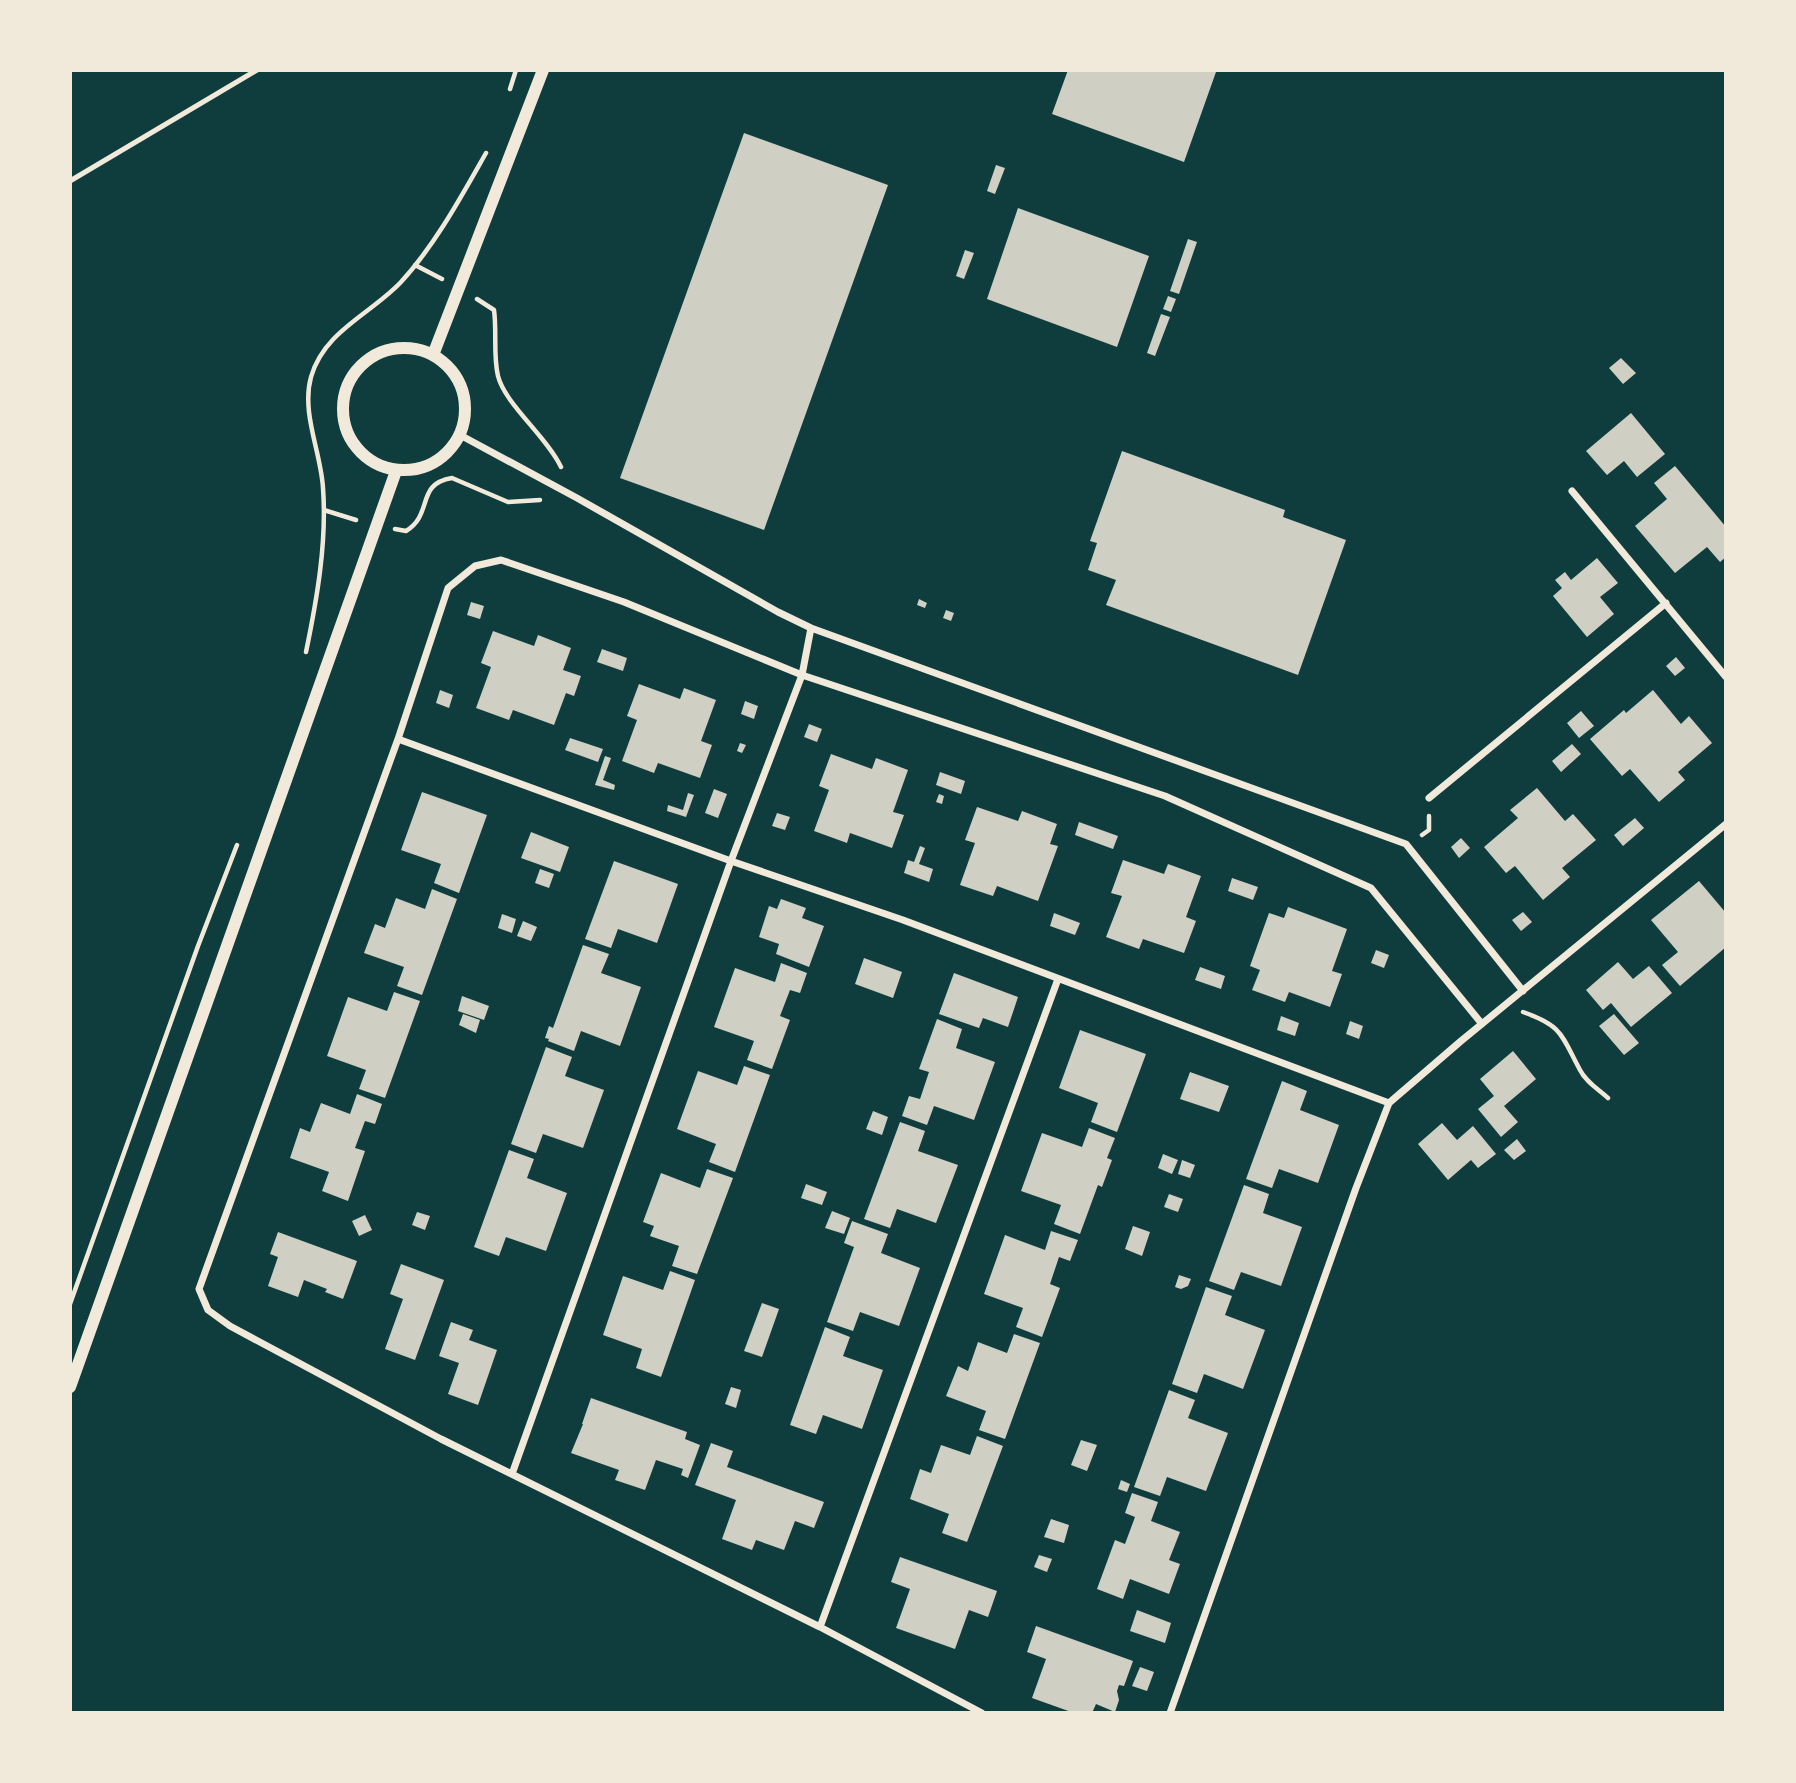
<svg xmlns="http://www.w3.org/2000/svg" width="1796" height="1783" viewBox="0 0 1796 1783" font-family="Commissioner,sans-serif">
<rect width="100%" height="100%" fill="#0f3d3e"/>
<path fill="#cfcfc3" d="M 1068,70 L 1211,70 L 1216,72 L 1184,162 L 1052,114 Z
M 744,133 L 888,185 L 764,530 L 620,478 Z
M 996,165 L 1005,168 L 995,194 L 987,191 Z
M 1018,208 L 1149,256 L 1117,347 L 987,299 Z
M 1188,239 L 1197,242 L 1179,294 L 1170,291 Z
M 965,250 L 974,253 L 964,279 L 956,276 Z
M 1168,296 L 1176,299 L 1171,312 L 1163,309 Z
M 1161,314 L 1170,317 L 1155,356 L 1147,353 Z
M 1621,358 L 1636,373 L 1623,384 L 1609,368 Z
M 1631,413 L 1665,454 L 1637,477 L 1624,461 L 1607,475 L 1586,451 Z
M 1122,451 L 1285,510 L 1283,517 L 1346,540 L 1298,675 L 1106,605 L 1116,580 L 1088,570 L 1097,543 L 1090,541 Z
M 1675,466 L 1726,527 L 1726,557 L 1720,562 L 1707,547 L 1675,573 L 1635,526 L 1667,499 L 1654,483 Z
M 1597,558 L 1618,583 L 1600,597 L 1614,614 L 1587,637 L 1553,596 L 1562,588 L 1555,580 L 1565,572 L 1571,580 Z
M 919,599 L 927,603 L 925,608 L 917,605 Z
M 471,602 L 484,606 L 480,619 L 467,615 Z
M 946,610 L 954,613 L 951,621 L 943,618 Z
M 493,631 L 534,646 L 538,635 L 571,648 L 563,670 L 581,676 L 574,696 L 566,693 L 554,725 L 513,710 L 509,720 L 476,708 L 491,667 L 481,663 Z
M 602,649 L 627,658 L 623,671 L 597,662 Z
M 1676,657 L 1685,668 L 1675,676 L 1666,666 Z
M 639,684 L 680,699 L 684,688 L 716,700 L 701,741 L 712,745 L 700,778 L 658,763 L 654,773 L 622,761 L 637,720 L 627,716 Z
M 440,690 L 453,695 L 449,708 L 436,703 Z
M 1653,690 L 1681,724 L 1689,716 L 1712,743 L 1678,772 L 1685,780 L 1659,802 L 1630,769 L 1622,776 L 1590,739 L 1624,710 L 1626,713 Z
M 745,701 L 758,706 L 754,719 L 741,714 Z
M 1581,711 L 1594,726 L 1579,738 L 1567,723 Z
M 809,724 L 822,729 L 817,742 L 804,737 Z
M 570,738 L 603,749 L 598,762 L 565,750 Z
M 740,743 L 746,745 L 742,753 L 737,751 Z
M 1572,744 L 1581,754 L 1561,772 L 1552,761 Z
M 831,754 L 872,769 L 876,758 L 908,770 L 893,812 L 904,815 L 892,848 L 850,833 L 847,843 L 814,831 L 829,790 L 819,786 Z
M 605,756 L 611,758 L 603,780 L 615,785 L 614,790 L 595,785 Z
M 940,772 L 965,781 L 961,794 L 936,785 Z
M 1537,788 L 1565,821 L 1573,814 L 1596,840 L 1562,868 L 1570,877 L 1543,900 L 1515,866 L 1506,873 L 1484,847 L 1518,818 L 1510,810 Z
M 714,789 L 727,794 L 718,818 L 705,813 Z
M 422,792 L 487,815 L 459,893 L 434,883 L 441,864 L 401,850 Z
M 688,793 L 694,795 L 686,817 L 667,811 L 668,805 L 683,810 Z
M 939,794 L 944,796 L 942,804 L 936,802 Z
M 977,807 L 1018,821 L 1022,811 L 1057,824 L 1050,844 L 1058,846 L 1038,901 L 997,886 L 993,896 L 960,885 L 975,843 L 965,840 Z
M 777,813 L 790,817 L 785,830 L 772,826 Z
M 1635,818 L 1644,828 L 1623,846 L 1614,835 Z
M 1079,822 L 1118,836 L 1113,849 L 1075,835 Z
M 531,832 L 569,847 L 560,872 L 521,858 Z
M 1461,838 L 1470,848 L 1459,858 L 1451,847 Z
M 920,846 L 925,848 L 919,864 L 933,869 L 929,882 L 904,873 L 908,860 L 914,862 Z
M 1123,860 L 1164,874 L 1168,864 L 1201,876 L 1186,917 L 1196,921 L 1184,953 L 1143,939 L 1139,949 L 1106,937 L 1122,896 L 1111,893 Z
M 614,861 L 678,884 L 657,943 L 618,929 L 611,948 L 585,939 Z
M 540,869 L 554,874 L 549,888 L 535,883 Z
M 1232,878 L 1258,887 L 1253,900 L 1228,891 Z
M 1699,881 L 1726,913 L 1726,947 L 1680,986 L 1662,965 L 1678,952 L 1651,920 Z
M 432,889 L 457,899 L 422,995 L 397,986 L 404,967 L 364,953 L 375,924 L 385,928 L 396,898 L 425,909 Z
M 781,899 L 806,908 L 802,918 L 824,926 L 809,967 L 776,954 L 779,944 L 759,937 L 769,906 L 777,909 Z
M 1288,907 L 1347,929 L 1332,971 L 1342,974 L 1330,1007 L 1289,992 L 1285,1002 L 1252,990 L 1260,970 L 1250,966 L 1269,913 L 1284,918 Z
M 1523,912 L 1532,922 L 1521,931 L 1512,920 Z
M 1054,913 L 1080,923 L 1075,935 L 1050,926 Z
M 502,914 L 516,919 L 512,933 L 498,928 Z
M 523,921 L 537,927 L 531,941 L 517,936 Z
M 583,945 L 609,954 L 601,973 L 641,987 L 620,1046 L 581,1031 L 574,1051 L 548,1041 L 549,1039 L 545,1038 L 549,1026 L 553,1028 Z
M 1376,950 L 1389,955 L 1384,968 L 1371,963 Z
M 864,958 L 902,972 L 893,998 L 855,984 Z
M 1618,962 L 1633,979 L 1649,966 L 1672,993 L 1631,1027 L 1611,1003 L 1603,1010 L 1586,990 Z
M 781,963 L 807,973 L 800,993 L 790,990 L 780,1016 L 790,1020 L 772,1069 L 747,1060 L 754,1041 L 714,1027 L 735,968 L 775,982 Z
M 1200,967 L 1225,976 L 1221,989 L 1195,980 Z
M 954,973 L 1018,997 L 1008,1027 L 983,1018 L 979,1028 L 939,1014 Z
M 394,992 L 420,1001 L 385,1098 L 359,1089 L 366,1070 L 327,1056 L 348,997 L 387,1011 Z
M 462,996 L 489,1006 L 484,1020 L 458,1011 Z
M 463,1014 L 480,1020 L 476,1033 L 459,1025 Z
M 1614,1014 L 1639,1043 L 1624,1055 L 1599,1026 Z
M 1281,1016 L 1299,1023 L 1295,1036 L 1277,1030 Z
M 937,1019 L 962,1029 L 956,1048 L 995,1062 L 974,1120 L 934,1106 L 927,1125 L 902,1116 L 909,1096 L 920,1099 L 929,1072 L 919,1069 Z
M 1350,1021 L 1363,1026 L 1359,1039 L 1346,1034 Z
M 1080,1030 L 1146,1054 L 1117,1132 L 1091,1122 L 1098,1103 L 1059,1088 Z
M 546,1047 L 572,1057 L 565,1076 L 604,1090 L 583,1148 L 543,1134 L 536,1153 L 511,1144 Z
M 1513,1051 L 1536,1079 L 1504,1106 L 1518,1122 L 1501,1137 L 1478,1109 L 1494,1096 L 1480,1079 Z
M 744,1066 L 770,1075 L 735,1172 L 709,1162 L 716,1144 L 677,1129 L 698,1071 L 737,1085 Z
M 1190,1072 L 1229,1086 L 1219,1112 L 1180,1099 Z
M 1282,1081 L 1307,1091 L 1300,1110 L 1339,1125 L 1318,1183 L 1279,1169 L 1272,1188 L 1246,1179 Z
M 357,1094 L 382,1104 L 375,1124 L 365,1121 L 355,1148 L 365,1151 L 348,1201 L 322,1191 L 329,1172 L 290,1158 L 300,1128 L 310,1132 L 321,1103 L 350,1114 Z
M 873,1111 L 888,1117 L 882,1135 L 866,1129 Z
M 900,1122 L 925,1131 L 918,1151 L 958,1165 L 936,1223 L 897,1209 L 890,1228 L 864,1219 Z
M 1442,1123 L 1457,1140 L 1473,1126 L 1496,1154 L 1478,1168 L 1471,1160 L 1448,1180 L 1418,1144 Z
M 1089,1128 L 1115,1138 L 1107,1158 L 1112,1160 L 1102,1187 L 1098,1185 L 1080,1234 L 1054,1224 L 1061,1205 L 1021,1191 L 1042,1133 L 1082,1147 Z
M 1517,1139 L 1526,1151 L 1514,1160 L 1504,1150 Z
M 509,1150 L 534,1159 L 527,1178 L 567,1193 L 546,1251 L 506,1237 L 499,1256 L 474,1247 Z
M 1163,1154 L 1178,1160 L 1172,1174 L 1158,1168 Z
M 1182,1160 L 1195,1165 L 1190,1178 L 1178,1174 Z
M 707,1169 L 733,1178 L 697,1274 L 672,1266 L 679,1246 L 650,1236 L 654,1226 L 643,1222 L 661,1173 L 700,1188 Z
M 806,1184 L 827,1192 L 822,1205 L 801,1198 Z
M 1244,1185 L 1269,1194 L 1263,1213 L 1302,1227 L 1281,1286 L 1241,1272 L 1234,1290 L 1209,1281 Z
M 1169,1194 L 1183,1199 L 1178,1212 L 1164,1207 Z
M 832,1211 L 850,1218 L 844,1234 L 825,1228 Z
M 417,1212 L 430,1216 L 425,1230 L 412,1225 Z
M 365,1215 L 372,1230 L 359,1236 L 352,1221 Z
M 852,1221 L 888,1234 L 881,1253 L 920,1268 L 899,1326 L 860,1312 L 853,1331 L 827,1322 L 854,1247 L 844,1243 Z
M 1133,1226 L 1150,1232 L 1142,1256 L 1125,1249 Z
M 1051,1231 L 1078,1240 L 1070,1261 L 1059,1257 L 1050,1284 L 1060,1288 L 1042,1337 L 1016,1327 L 1023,1308 L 984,1294 L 1005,1235 L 1045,1250 Z
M 278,1232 L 357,1261 L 343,1299 L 325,1292 L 327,1289 L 304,1280 L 298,1297 L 268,1286 L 278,1257 L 270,1254 Z
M 401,1264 L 444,1280 L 415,1360 L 385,1349 L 403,1299 L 390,1294 Z
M 670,1271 L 695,1280 L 661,1377 L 636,1368 L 642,1349 L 603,1335 L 623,1276 L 663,1290 Z
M 1179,1275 L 1191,1279 L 1188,1286 L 1181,1289 L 1175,1287 Z
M 1206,1287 L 1232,1296 L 1225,1315 L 1265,1330 L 1243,1389 L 1204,1374 L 1197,1393 L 1172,1384 Z
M 762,1303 L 779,1309 L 762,1357 L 744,1351 Z
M 451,1322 L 473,1330 L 469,1340 L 497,1350 L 478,1405 L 448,1394 L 459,1363 L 439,1356 Z
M 825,1327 L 850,1337 L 843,1356 L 883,1370 L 862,1429 L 823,1415 L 816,1434 L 790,1425 Z
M 1014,1334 L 1040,1343 L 1005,1439 L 979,1430 L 986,1411 L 946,1396 L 958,1366 L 968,1371 L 978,1342 L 1007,1353 Z
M 731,1387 L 741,1390 L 736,1408 L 725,1404 Z
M 1169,1390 L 1195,1400 L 1188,1418 L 1228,1433 L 1206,1491 L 1167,1477 L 1160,1496 L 1134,1487 Z
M 591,1398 L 687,1432 L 685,1439 L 700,1445 L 688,1478 L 681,1475 L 683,1469 L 656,1460 L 645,1490 L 615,1480 L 619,1470 L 571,1453 L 583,1424 L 582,1424 Z
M 977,1436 L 1003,1446 L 967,1542 L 942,1533 L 949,1514 L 910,1499 L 920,1469 L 931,1473 L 941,1445 L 970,1455 Z
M 1081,1440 L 1097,1445 L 1087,1471 L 1071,1465 Z
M 711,1443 L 733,1451 L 727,1467 L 824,1502 L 814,1528 L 795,1521 L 784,1550 L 756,1540 L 752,1550 L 722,1539 L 736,1500 L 695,1485 Z
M 1121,1480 L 1130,1484 L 1127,1492 L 1118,1489 Z
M 1132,1493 L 1158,1502 L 1151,1521 L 1180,1532 L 1169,1560 L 1180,1564 L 1169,1594 L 1130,1579 L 1123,1599 L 1097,1589 L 1115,1540 L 1125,1544 L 1135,1517 L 1125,1513 Z
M 1051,1519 L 1069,1525 L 1064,1543 L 1044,1537 Z
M 1039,1555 L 1052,1559 L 1047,1572 L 1034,1567 Z
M 900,1557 L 997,1591 L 988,1617 L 969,1610 L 955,1649 L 896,1628 L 910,1589 L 891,1582 Z
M 1137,1610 L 1171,1623 L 1165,1643 L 1130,1631 Z
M 1036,1626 L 1133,1661 L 1124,1686 L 1119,1685 L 1117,1691 L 1119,1700 L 1115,1712 L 1096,1704 L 1092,1713 L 1074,1713 L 1032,1698 L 1046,1659 L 1027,1652 Z
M 1140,1667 L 1154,1672 L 1147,1691 L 1132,1686 Z"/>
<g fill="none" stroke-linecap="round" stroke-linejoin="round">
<path stroke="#f1e9da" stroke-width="4.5" d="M 510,89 L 516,70
M 415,265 L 442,279
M 477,299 L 494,310 C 497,331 493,356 498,376 C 505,404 547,437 561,467
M 324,510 L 356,520
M 395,529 L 406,531 C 434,514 415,484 452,478 L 508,502 L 540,500
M 306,652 C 317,599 327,542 323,488 C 321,452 301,413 311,377 C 324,331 371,314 401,282 C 435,245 461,197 486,153
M 1422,835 L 1429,830 L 1429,816
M 1523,1012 C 1563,1026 1561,1035 1580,1070 C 1586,1082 1598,1089 1608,1098
M 70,1304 L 198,946 L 237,845"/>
<path stroke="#f1e9da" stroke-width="5" d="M 70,181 L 257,70"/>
<path stroke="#f1e9da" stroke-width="7" d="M 460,435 L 577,498 L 778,612 L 811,628 L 1406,844 L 1523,991
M 1572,491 L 1726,677
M 398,739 L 731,861 L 903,920 L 1389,1103
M 1429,798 L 1666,603
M 512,1474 L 731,861 L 802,675 L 811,628
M 820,1627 L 1058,979
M 982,1713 L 820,1627 L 441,1439 L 230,1326 L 208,1310 L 199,1289 L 398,739 L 448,588 L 475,566 L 501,560 L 624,602 L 802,675 L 1165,796 L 1371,888 L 1482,1024
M 1170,1713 L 1356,1188 L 1389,1103 L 1461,1041 L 1726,824"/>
<path stroke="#f1e9da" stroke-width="12" d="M343 409a61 61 0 1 1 122 0a61 61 0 1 1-122 0Z
M 433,355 L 543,70
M 70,1387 L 396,471"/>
</g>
<rect width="1796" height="1783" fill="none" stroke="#f1e9da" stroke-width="144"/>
</svg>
